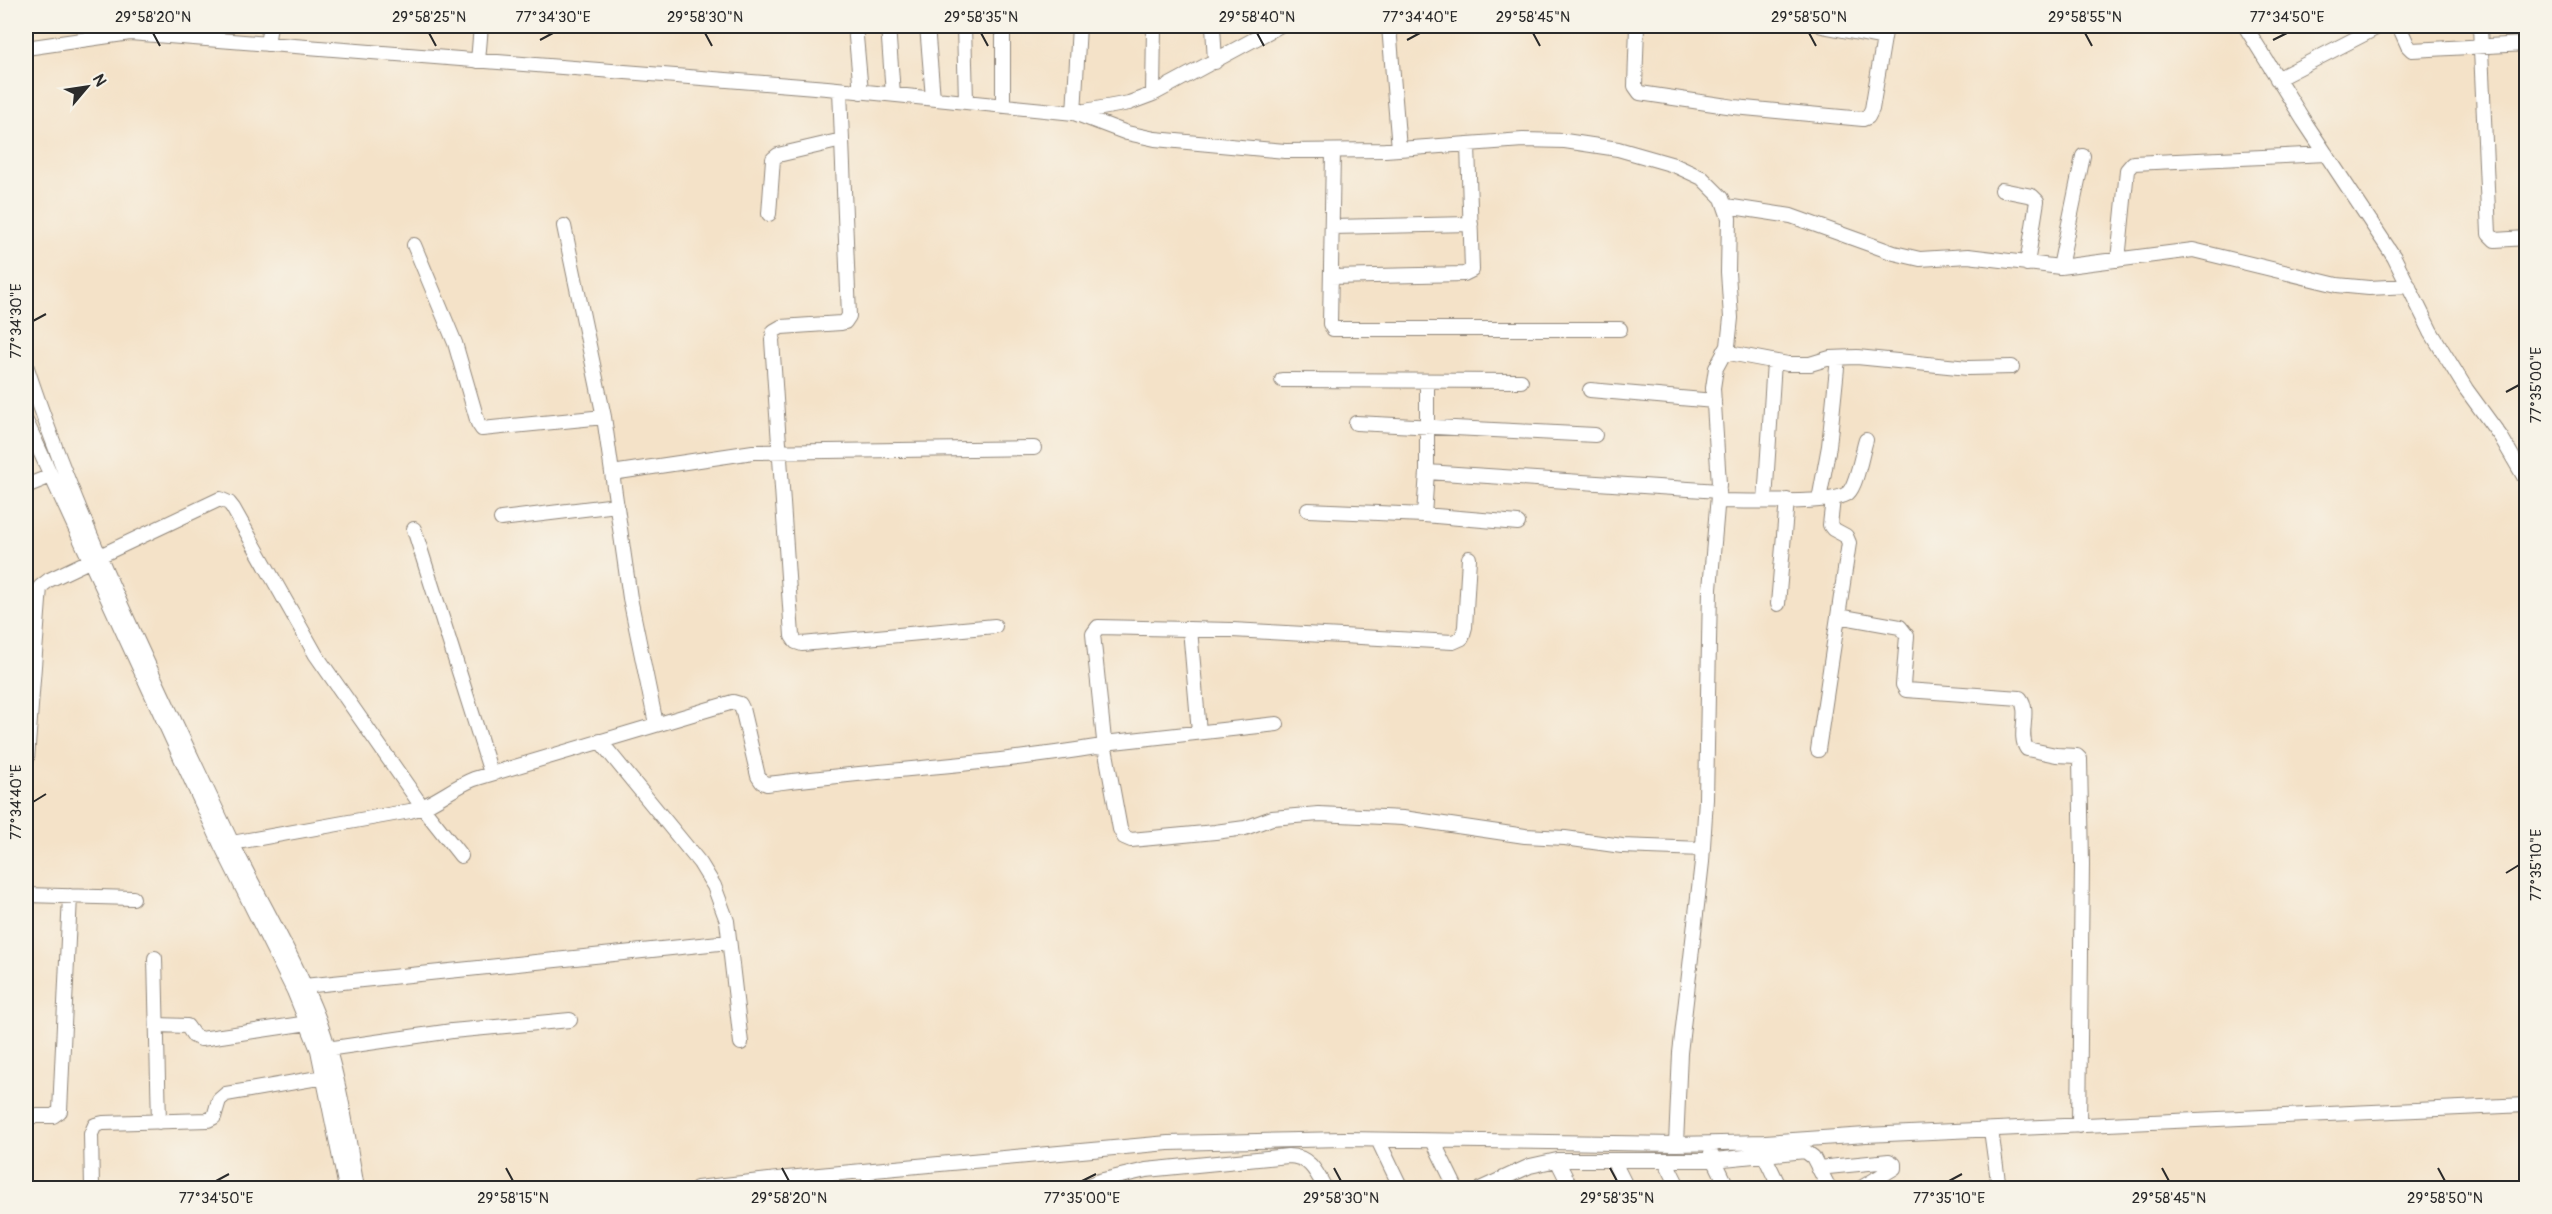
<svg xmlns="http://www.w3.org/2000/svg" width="2552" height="1214" viewBox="0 0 2552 1214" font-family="Pangolin,sans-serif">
<rect width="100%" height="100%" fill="#f7f3e8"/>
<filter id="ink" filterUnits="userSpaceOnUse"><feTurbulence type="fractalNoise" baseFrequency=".0167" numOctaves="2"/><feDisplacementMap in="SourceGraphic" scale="12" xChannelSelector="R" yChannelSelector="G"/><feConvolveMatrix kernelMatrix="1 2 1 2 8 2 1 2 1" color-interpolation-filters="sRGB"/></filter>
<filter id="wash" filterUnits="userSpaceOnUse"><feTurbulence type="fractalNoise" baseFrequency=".008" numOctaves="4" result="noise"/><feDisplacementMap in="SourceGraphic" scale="24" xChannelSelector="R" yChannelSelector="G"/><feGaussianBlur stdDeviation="1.35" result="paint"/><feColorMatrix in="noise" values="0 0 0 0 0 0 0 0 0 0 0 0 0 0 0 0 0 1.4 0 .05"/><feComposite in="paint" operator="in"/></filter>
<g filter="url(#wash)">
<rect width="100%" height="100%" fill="#f4e2c8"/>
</g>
<g filter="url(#ink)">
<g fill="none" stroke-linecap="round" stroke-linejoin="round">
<g stroke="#90867a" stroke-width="16">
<path id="minor" d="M 855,26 L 861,92
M 888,26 L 893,94
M 927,26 L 933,98
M 964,26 L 966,101
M 1079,26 L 1074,113 L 1127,133 L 1155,139 L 1285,151 L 1385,150 L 1523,140 L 1565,141 L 1618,149 L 1674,165 L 1702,178 L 1722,198 L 1729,218 L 1728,272 L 1731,318 L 1728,346 L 1716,368 L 1713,388 L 1719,484 L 1710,589 L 1706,799 L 1702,862 L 1680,1053 L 1676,1144
M 1213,26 L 1215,62
M 1389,26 L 1399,149
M 1637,26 L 1635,86 L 1640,93 L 1734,107 L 1863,119 L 1868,117 L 1872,109 L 1886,26
M 1822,26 L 1884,38
M 2245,26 L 2304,121 L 2394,257 L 2431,332 L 2466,389 L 2501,437 L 2526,480
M 2399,26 L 2408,46 L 2412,50 L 2526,44
M 2480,26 L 2489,234 L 2495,240 L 2526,238
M 267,44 L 270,26
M 26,48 L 130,33 L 827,88 L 1074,113 L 1129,103 L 1153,94 L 1279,26
M 478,61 L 481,26
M 2277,79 L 2380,26
M 840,90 L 849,316 L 845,322 L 841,323 L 781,327 L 774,331 L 772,340 L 792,636 L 796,642 L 802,644 L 995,626
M 1153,94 L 1154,26
M 1003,106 L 1003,26
M 1333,152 L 1330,324 L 1333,329 L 1620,329
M 2002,190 L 2032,196 L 2037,201 L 2027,264
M 1726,206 L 1791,216 L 1894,253 L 1920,259 L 1968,256 L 2060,267 L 2193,250 L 2337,285 L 2369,288 L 2409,286
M 769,214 L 773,159 L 778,155 L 842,140
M 564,226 L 604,417 L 630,598 L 656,724
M 1332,227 L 1471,224
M 414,245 L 455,343 L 478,423 L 482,429 L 604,417
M 2118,260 L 2127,170 L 2133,163 L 2326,154
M 2060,267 L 2083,156
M 1331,277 L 1464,274 L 1472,270 L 1468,145
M 1724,352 L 1788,364 L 1810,364 L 1830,358 L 1857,357 L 1968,368 L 2012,367
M 26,365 C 80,529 158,685 231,841 C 260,901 295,958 319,1020 C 339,1074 347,1132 357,1188
M 1282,380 L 1521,381
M 1590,390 L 1714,401
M 26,421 L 221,845 L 294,991 L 318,1050 L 346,1188
M 1356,423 L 1595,435
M 1427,472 L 1719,491
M 612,473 L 753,452 L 1034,448
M 26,486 L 51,476
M 1819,500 L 1829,446 L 1838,358
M 1718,501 C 1741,501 1835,505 1848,493 C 1857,485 1862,452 1866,440
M 1765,501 L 1774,362
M 1308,510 L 1424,515 L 1518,523
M 1424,515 L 1427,472 L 1427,381
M 501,519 L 617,505
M 414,529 L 491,773
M 1778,604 L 1787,500
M 1838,616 L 1900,627 L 1907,636 L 1903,685 L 1906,690 L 2020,698 C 2031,712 2017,735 2027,749 L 2056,755 L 2077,756 L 2080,759 L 2082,864 L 2079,1126
M 1190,629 L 1199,732
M 600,741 L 700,863 L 714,886 L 727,921 L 741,1043
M 1104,743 L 1277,724
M 1105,750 L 1093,634 L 1098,627 L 1232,630 L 1453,642 L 1462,638 L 1465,627 L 1469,558
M 1818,750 L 1849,543 L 1846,536 L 1833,529 L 1830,525 L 1833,499
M 27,759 L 40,587 L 49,580 L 220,499 L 229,503 L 233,508 L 316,655 L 423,808 L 461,856
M 221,845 L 410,811 C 434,805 451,788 474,779 L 733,702 L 740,704 L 742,708 L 758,776 L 762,782 L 767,784 C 877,770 987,765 1096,747 L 1103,748 L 1106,753 L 1120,829 L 1124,837 L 1131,840 L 1215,832 L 1245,828 L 1272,818 L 1319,814 L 1403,818 L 1525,836 L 1565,838 L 1622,846 L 1703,849
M 26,895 L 133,898
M 155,958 L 159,1122
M 304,986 L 729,942
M 157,1025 L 187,1026 L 194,1036 L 201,1039 L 308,1023
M 320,1050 L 452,1031 L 570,1020
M 26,1116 L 53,1116 L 60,1111 L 70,896
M 1991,1130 L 1999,1188
M 1378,1140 L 1401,1188
M 1433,1141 L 1456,1188
M 1711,1153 L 1728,1188
M 1764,1155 L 1780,1188
M 1557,1160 L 1571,1188
M 1613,1160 L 1627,1188
M 1665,1160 L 1679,1188
M 1818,1168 L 1889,1161 L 1894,1164 L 1894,1168 L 1861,1188
M 869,1181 L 873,1188
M 92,1188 L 91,1134 L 95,1125 L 103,1123 L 208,1120 L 214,1117 L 219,1100 L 226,1094 L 324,1077
M 697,1188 L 787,1178 L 1168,1143 L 1344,1139 L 1676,1144 L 1765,1142 L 1866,1135 L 2526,1105
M 1081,1188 L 1099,1181 L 1146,1170 L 1288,1156 C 1309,1156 1316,1171 1325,1188
M 1482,1188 L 1530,1166 L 1557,1160 L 1714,1160 L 1805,1151 L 1813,1157 L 1829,1188"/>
</g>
<use href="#minor" stroke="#fff" stroke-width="14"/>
</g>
</g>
<path fill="none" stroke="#2b2b2b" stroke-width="2" d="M 153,33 L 160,46M 429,33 L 436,46M 705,33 L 712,46M 981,33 L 988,46M 1257,33 L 1264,46M 1533,33 L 1540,46M 1809,33 L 1816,46M 2085,33 L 2092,46M 540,40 L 553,33M 1407,40 L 1420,33M 2273,40 L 2287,33M 33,321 L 46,314M 2506,392 L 2519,385M 33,802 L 46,794M 2506,873 L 2519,865M 506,1168 L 513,1181M 782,1168 L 789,1181M 1334,1168 L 1341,1181M 1610,1168 L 1617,1181M 2162,1168 L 2169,1181M 2438,1168 L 2445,1181M 216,1181 L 229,1174M 1082,1181 L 1096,1174M 1949,1181 L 1962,1174"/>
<rect width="2552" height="1214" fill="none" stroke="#f7f3e8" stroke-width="66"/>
<g transform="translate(87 87) rotate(61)" stroke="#f7f3e8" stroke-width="4.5" paint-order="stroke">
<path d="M0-4.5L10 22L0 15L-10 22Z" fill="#2b2b2b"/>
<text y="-9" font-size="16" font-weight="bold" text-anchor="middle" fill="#2b2b2b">N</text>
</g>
<rect x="33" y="33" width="2486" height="1148" fill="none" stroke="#2b2b2b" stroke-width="2"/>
<g font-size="15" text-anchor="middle" fill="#2b2b2b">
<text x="153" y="22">29°58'20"N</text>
<text x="429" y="22">29°58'25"N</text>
<text x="553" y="22">77°34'30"E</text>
<text x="705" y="22">29°58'30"N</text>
<text x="981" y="22">29°58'35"N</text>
<text x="1257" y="22">29°58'40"N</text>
<text x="1420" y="22">77°34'40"E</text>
<text x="1533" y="22">29°58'45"N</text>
<text x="1809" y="22">29°58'50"N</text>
<text x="2085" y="22">29°58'55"N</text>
<text x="2287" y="22">77°34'50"E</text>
<text transform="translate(16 321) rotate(-90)" y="5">77°34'30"E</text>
<text transform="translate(2536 385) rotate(-90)" y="5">77°35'00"E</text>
<text transform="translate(16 802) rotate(-90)" y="5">77°34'40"E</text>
<text transform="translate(2536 865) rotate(-90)" y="5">77°35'10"E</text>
<text x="216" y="1203">77°34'50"E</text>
<text x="513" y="1203">29°58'15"N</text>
<text x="789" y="1203">29°58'20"N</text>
<text x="1082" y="1203">77°35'00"E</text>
<text x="1341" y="1203">29°58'30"N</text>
<text x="1617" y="1203">29°58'35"N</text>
<text x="1949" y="1203">77°35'10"E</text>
<text x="2169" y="1203">29°58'45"N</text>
<text x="2445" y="1203">29°58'50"N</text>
</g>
</svg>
